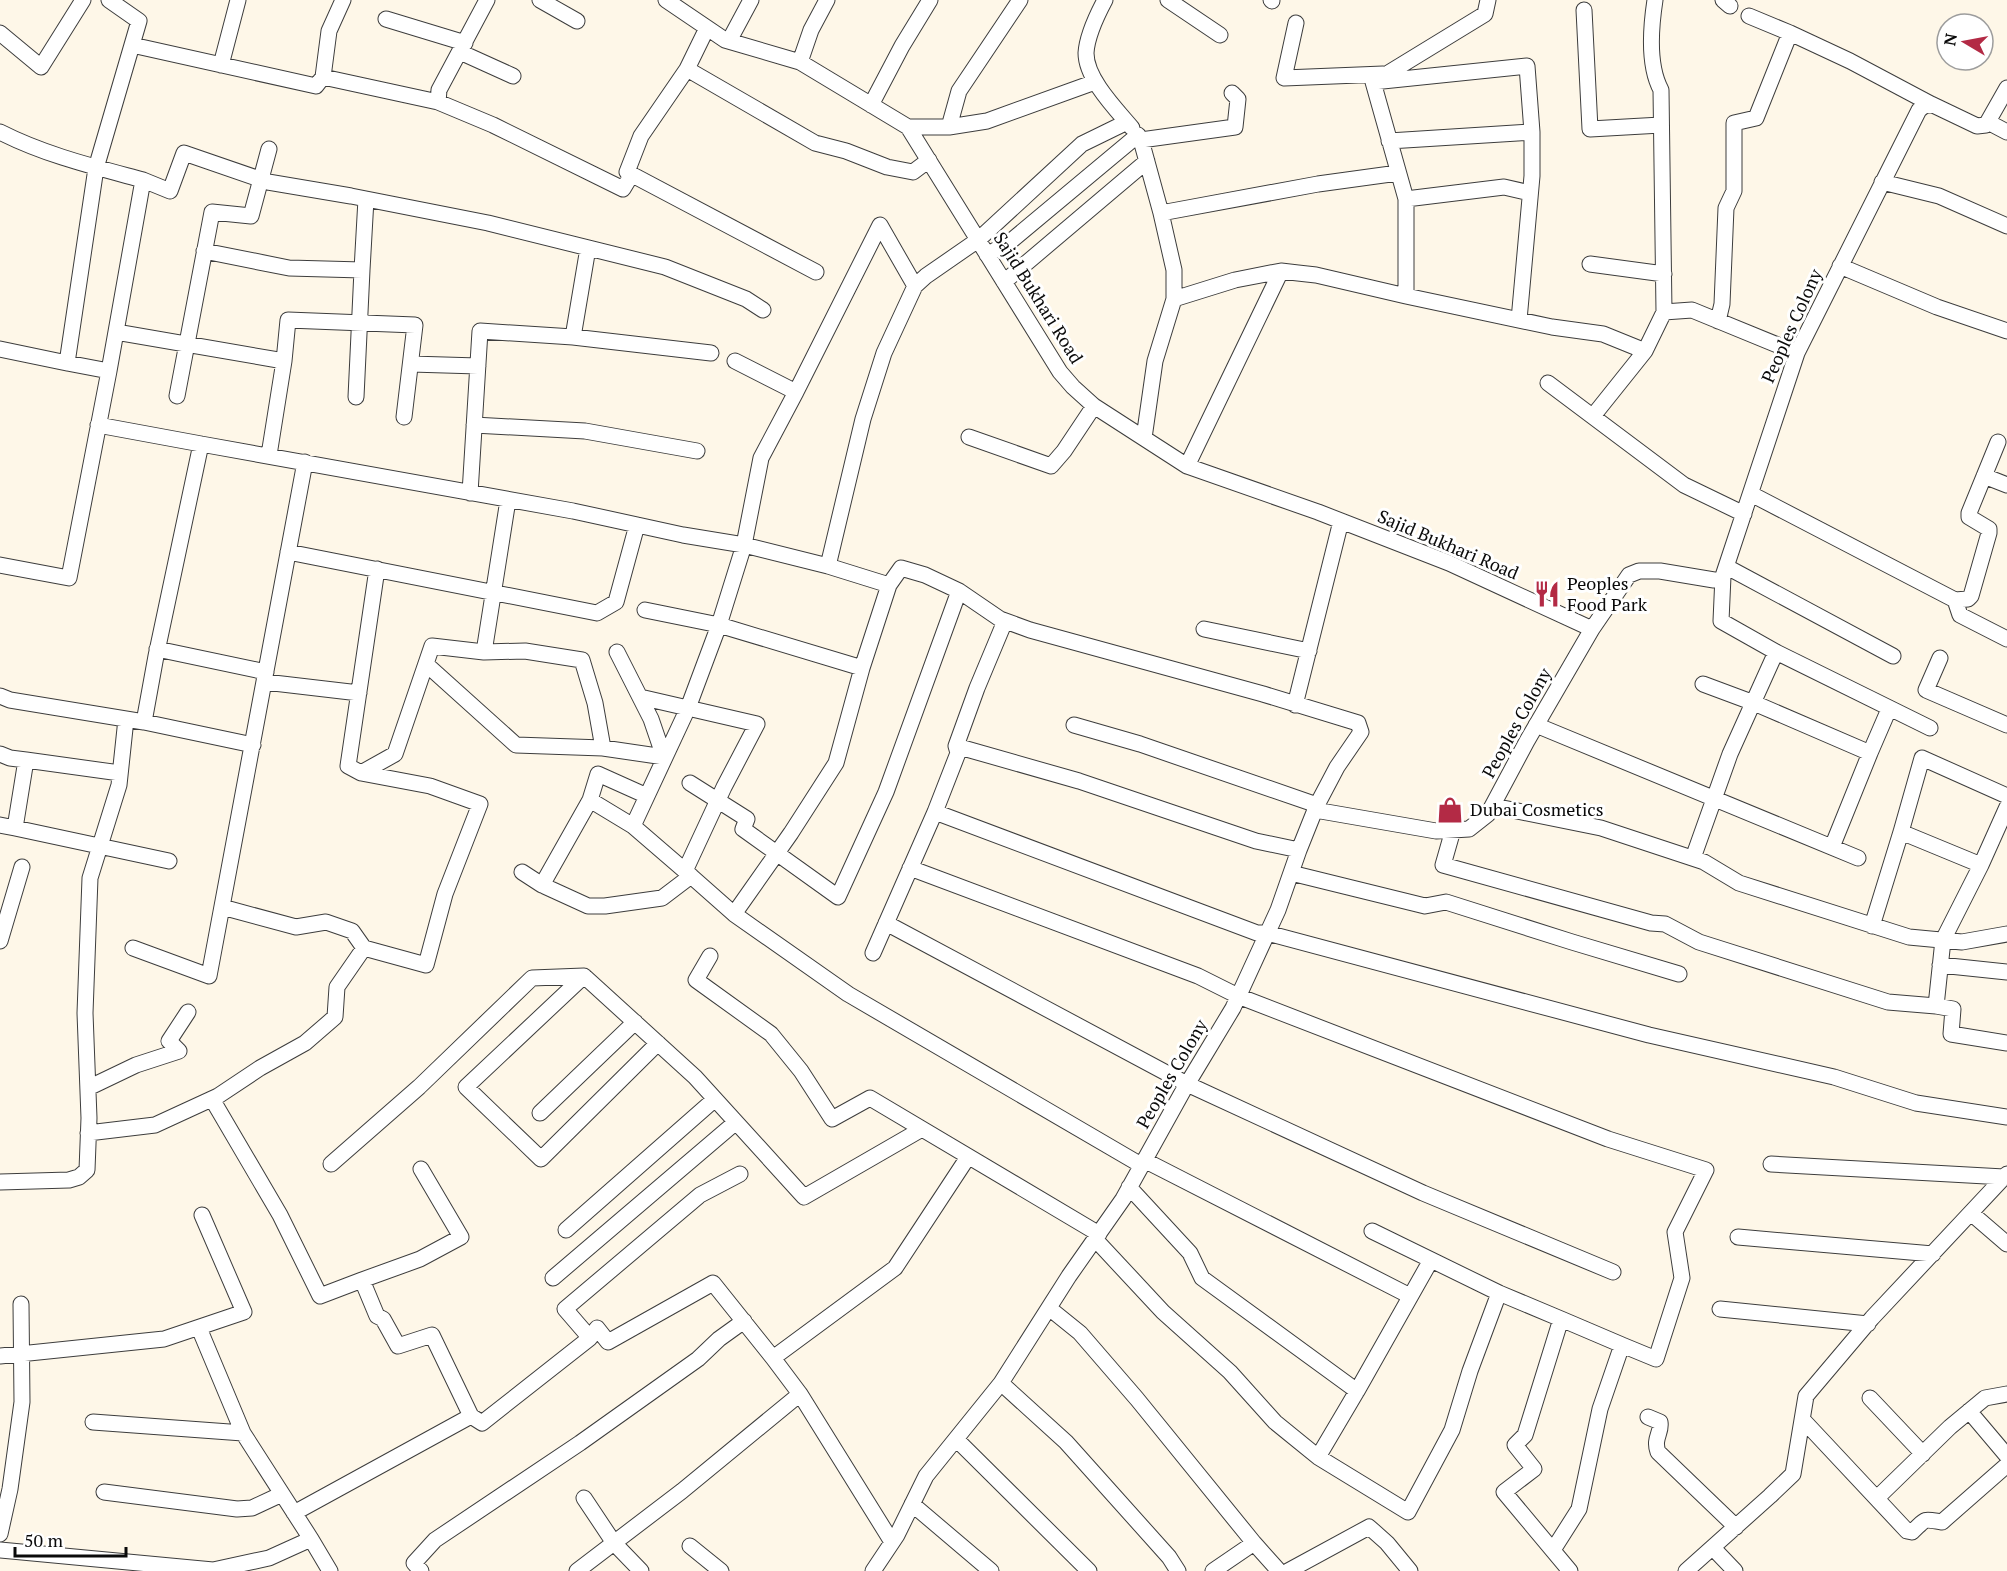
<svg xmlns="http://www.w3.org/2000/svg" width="2007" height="1571" viewBox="0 0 2007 1571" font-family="'PT Serif',serif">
<rect width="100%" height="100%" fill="#fef7e8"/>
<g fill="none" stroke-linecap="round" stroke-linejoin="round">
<g stroke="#3d3d3d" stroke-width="17">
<path id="minor" d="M 343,0 L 329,31 L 323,77 L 438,102 L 439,90 L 487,0
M 540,0 L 577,21
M 666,0 L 725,40 L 800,62 L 908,127 L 1060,372 L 1073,387 L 1094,406 L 1187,466 L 1318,512 L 1449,563 L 1592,629
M 1105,0 C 1097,15 1087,36 1086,53 C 1086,79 1116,109 1132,128
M 1168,0 L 1220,35
M 1271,0 L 1272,1
M 1723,0 L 1730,6
M 1584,10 L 1590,129 L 1661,125
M 386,19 L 465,43
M 1296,23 L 1284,78 L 1383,74
M 707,28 L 687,69 L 815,143 L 846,151 L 887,167 L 913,172 L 929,160
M 0,33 L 41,67 L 83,0
M 1790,33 L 1850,61 L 1931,104
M 729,41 L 751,0
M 132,45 L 316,86 L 323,77
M 460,52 L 513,76
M 800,62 L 811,30 L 827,0
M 221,65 L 238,0
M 687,69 L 641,136 L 627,172 L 816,272
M 1377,80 L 1485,14 L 1488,0
M 438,102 L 493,125 L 623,189 L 632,174
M 871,105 L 902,46 L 930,0
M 1988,122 L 2007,132
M 908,127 L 949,127 L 987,121 L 1095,82
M 949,127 L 959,91 L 1020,0
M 0,132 C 45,155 95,167 143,180 L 109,371 L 67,363 L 96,168 L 139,21 L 109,0
M 1389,141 L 1532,132
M 143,180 L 170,191 L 184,153 L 268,182 L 351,196 L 488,223 L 665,267 L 746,299 L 763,310
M 1882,182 L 1939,196 L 2007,226
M 1406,199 L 1504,187 L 1530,193
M 1161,213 L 1141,140 L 1235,127 L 1238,99 L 1232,93
M 204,251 L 289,268 L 362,270 L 366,199
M 987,255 L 1011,241 L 1138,135
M 1590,264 L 1664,274
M 1840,266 L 1937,307 L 2007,331
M 1004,282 L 1147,161
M 1406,296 L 1406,199 L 1373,82 L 1527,66 L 1532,132 L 1532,176 L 1519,320
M 1174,299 L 1235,280 L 1281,271 L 1298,273 L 1316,275 L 1406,296 L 1552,327 L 1603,334 L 1645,351 L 1593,416
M 1664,312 L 1692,310 L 1797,353
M 1718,321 L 1722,304 L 1726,208 L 1734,191 L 1734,123 L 1756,118 L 1790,33 L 1749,16
M 116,332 L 284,361 L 269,455
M 573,337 L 588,248
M 0,349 L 67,363
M 1645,351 L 1664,312 L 1661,90 C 1648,66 1651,26 1655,0
M 284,361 L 288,320 L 415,325 L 404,417
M 735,361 L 796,392 L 880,225 L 915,286
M 411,364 L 478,366
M 1548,383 L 1684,485 L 1744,514
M 177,396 L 212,212 L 251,216 L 269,149
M 356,397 L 362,270
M 474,425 L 585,431 L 697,451
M 969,437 L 1051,466 L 1064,451 L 1094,406
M 1144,438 L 1155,361 L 1174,299 L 1174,270 L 1161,213 L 1318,184 L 1398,173
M 201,444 L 573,511 L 683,535 L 744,545 L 828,566 L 889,585 L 901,568 L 925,575 L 959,591 L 1000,619 L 1030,630 L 1263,694 L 1358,723 L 1361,732 L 1337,767 L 1317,805 L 1299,850 L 1278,910 L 1233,1008 L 1183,1091 L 1123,1199 L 1069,1276 L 1001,1383 L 926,1476 L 897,1535 L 873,1571
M 1187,466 L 1281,271
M 1984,476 L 2007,485
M 470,493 L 480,331 L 573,337 L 711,353
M 1751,494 L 1955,600 L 1960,615 L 2007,639
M 288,552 L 597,613 L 616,602 L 637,525
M 0,565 L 69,578 L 109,371
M 828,566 L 863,419 L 884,353 L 915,286 L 926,276 L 978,240 L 1082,144 L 1127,122
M 1727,567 L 1893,656
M 377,569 L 348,766 L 361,773 L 395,754 L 432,646 L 484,652 L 508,500
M 1955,600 L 1968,599 L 1971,596 L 1989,533 L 1989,529 L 1969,517 L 1969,513 L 1998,442
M 645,610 L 719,625 L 862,668 L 889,585
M 1204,629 L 1309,651
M 157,649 L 266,672
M 1776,652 L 1930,728
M 1940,658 L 1926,690 L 2007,725
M 426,664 L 516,745 L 603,748 L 595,703 L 582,660 L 525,651 L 484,652
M 265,682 L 359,693
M 1703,684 L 1754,703 L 1870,753 L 1832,847
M 0,696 L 10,700 L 144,722 L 156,656 L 201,444 L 98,425
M 640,697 L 757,724 L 724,787 L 685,871
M 1295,705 L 1341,521
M 144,722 L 253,745
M 1074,725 L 1140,744 L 1317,805
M 1536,725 L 1858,858
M 956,746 L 1079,781 L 1256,841 L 1299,850
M 603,748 L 664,757 L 651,719 L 617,652
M 1870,753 L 1889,709
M 0,754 L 10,758 L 26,760 L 15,828 L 0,825
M 26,760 L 120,773
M 690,783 L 747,819 L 743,829 L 838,897 L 886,792 L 959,591
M 647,796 L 598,774 L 590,800 L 633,826 L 688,708 L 719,625 L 744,545 L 761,458 L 796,392
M 1493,806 L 1601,828 L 1704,862 L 1739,883 L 1909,937 L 1962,942 L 2007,934
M 1315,810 L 1436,831 L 1469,829 L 1488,814 L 1527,741 L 1592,629 L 1629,575 L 1639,571 L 1660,571 L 1714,580 L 1720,580 L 1723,576
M 935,812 L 1257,933 L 1267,933 L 1649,1035 L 1834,1077 L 1916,1103 L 2007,1117
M 15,828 L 169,861
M 1453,830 L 1443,865 L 1651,923 L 1665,924 L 1699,942 L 1888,1002 L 1936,1006 L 1943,940 L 1981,865
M 1901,832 L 1981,865 L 2007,807
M 1693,858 L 1730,754 L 1776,652 L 1721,621 L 1723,576 L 1797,353 L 1919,110 L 1924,106 L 1931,104 L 1977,126 L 1986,125 L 2007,88
M 910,868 L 1198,976 L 1238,996 L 1608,1139 L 1706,1170 L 1675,1232 L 1682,1278 L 1656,1359 L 1622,1345
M 522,872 L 542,885 L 590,800
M 1291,873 L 1425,906 L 1446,902 L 1572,942 L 1679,974
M 691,876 L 734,914 L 791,833 L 836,763 L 862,668
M 542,885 L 588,906 L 605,906 L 662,898 L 691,876 L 633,826
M 222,907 L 296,927 L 326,922 L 352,931 L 364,948 L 426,965 L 445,894 L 480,804 L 430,786 L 361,773
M 734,914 L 848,994 L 1141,1165
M 886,923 L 1187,1084 L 1423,1193 L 1613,1272
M 1872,926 L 1901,832 L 1922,758 L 2007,796
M 0,941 L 22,867
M 133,948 L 209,976 L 305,462
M 873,953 L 935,812 L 958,753 L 956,746 L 977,688 L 1005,621
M 710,956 L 696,980 L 771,1034 L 801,1071 L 832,1119 L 870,1098 L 1099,1234
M 1940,965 L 2007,972
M 584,976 L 466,1087 L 541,1159 L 658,1043
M 1936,1006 L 1953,1009 L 1951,1034 L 2007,1043
M 88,1088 L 136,1065 L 179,1051 L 169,1041 L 188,1012
M 212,1099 L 280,1215 L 320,1296 L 362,1280 L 377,1316 L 383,1319 L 398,1346 L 432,1335 L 471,1416 L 294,1513
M 540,1113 L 635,1022
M 88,1133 L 155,1125 L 218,1096 L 260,1068 L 305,1043 L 335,1017 L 337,987 L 364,948
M 1144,1160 L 1410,1296
M 331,1164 L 419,1087 L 532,978 L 584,976 L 695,1077 L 804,1197 L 922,1129
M 1771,1164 L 2004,1177
M 0,1182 L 69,1180 L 79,1177 L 87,1170 L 89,1118 L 85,1013 L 90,878 L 119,785 L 126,719
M 1129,1187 L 1190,1253 L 1202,1278 L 1357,1391 L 1318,1457
M 1971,1213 L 2007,1244
M 566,1230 L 715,1099
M 1738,1237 L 1933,1254
M 1095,1239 L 1163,1312 L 1230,1372 L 1275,1422 L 1318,1457 L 1408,1512 L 1452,1430 L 1470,1371 L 1499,1293 L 1372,1231
M 553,1278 L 736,1122
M 362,1280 L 420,1259 L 461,1237 L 421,1169
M 1499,1293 L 1561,1319 L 1525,1435 L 1515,1445 L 1534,1469 L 1504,1492 L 1570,1571
M 1049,1308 L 1080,1333 L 1137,1399 L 1254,1543
M 1720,1309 L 1868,1324
M 590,1338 L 565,1309 L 700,1195 L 740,1174
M 0,1356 L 164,1339 L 244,1312 L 202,1215
M 1001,1383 L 1066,1442 L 1169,1557 L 1178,1571
M 1357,1391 L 1431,1260
M 800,1394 L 773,1358 L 895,1268 L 968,1157
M 1870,1398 L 1923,1454
M 1969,1411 L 2007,1456
M 471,1416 L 482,1423 L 590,1338 L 597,1328 L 608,1342 L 713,1283 L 773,1358
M 1648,1417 L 1660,1422 C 1662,1433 1653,1438 1658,1452 L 1736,1527
M 1803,1420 L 1907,1531 L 1912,1532 C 1927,1518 1922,1519 1942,1522 L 2007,1465
M 93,1422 L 243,1433
M 956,1439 L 1089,1571
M 104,1492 L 237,1509 L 252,1508 L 282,1494
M 584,1498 L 614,1543 L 641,1571
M 1877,1498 L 1950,1427 L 1985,1398 L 2007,1394
M 912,1504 L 991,1571
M 0,1534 L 10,1489 L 22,1402 L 21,1304
M 311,1539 L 330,1571
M 690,1546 L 721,1571
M 1713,1548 L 1735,1571
M 0,1550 L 213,1570 L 269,1558 L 311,1539 L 243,1433 L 199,1328
M 1553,1550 L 1579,1509 L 1600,1409 L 1622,1345 L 1561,1319
M 421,1571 L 414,1563 L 435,1540 L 580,1443 L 698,1359 L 719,1339 L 744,1321
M 577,1571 L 682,1491 L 800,1394 L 892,1542
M 1213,1571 L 1254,1543 L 1279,1571
M 1288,1571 L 1369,1527 L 1387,1543 L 1410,1571
M 1686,1571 L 1770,1496 L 1793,1474 L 1806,1396 L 1872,1318 L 2007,1174"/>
</g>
<use href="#minor" stroke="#fff" stroke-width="15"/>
</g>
<defs>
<g id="restaurant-bare" transform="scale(2.07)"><path d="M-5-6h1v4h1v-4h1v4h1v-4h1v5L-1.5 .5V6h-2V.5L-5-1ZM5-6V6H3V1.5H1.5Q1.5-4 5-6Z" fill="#b32a45" stroke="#fff" stroke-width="2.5" paint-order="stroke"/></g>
<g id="shop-bare" transform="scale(2.07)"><path d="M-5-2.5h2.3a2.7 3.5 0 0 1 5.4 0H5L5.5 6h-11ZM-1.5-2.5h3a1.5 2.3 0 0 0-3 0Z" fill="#b32a45" stroke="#fff" stroke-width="2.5" paint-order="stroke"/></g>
</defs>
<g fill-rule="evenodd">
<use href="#restaurant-bare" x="1547" y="594"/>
<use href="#shop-bare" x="1450" y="810"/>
</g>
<g text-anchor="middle" stroke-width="6" stroke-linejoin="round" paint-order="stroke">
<g font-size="18" fill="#0a0a0a" stroke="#fff">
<text transform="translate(1038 298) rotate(58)" y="6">Sajid Bukhari Road</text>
<text transform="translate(1792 326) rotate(-66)" y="6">Peoples Colony</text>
<text transform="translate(1448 545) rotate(23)" y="6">Sajid Bukhari Road</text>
<text transform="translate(1517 723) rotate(-61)" y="6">Peoples Colony</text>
<text transform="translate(1172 1074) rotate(-60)" y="6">Peoples Colony</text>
</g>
<g font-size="18" fill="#0a0a0a" stroke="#fff" text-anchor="start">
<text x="1567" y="590">Peoples<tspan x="1567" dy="21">Food Park</tspan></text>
<text x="1470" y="816">Dubai Cosmetics</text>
</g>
</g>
<g transform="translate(1965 42) rotate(280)"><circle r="28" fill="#ffffff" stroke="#9d9d9d" stroke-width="1.5"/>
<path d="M0-4.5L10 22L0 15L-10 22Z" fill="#b32a45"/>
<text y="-9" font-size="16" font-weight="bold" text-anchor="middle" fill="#0a0a0a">N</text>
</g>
<path d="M15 1547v9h111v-9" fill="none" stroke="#0a0a0a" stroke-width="3"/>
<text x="24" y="1547" font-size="18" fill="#0a0a0a" stroke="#ffffff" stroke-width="4.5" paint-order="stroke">50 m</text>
</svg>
